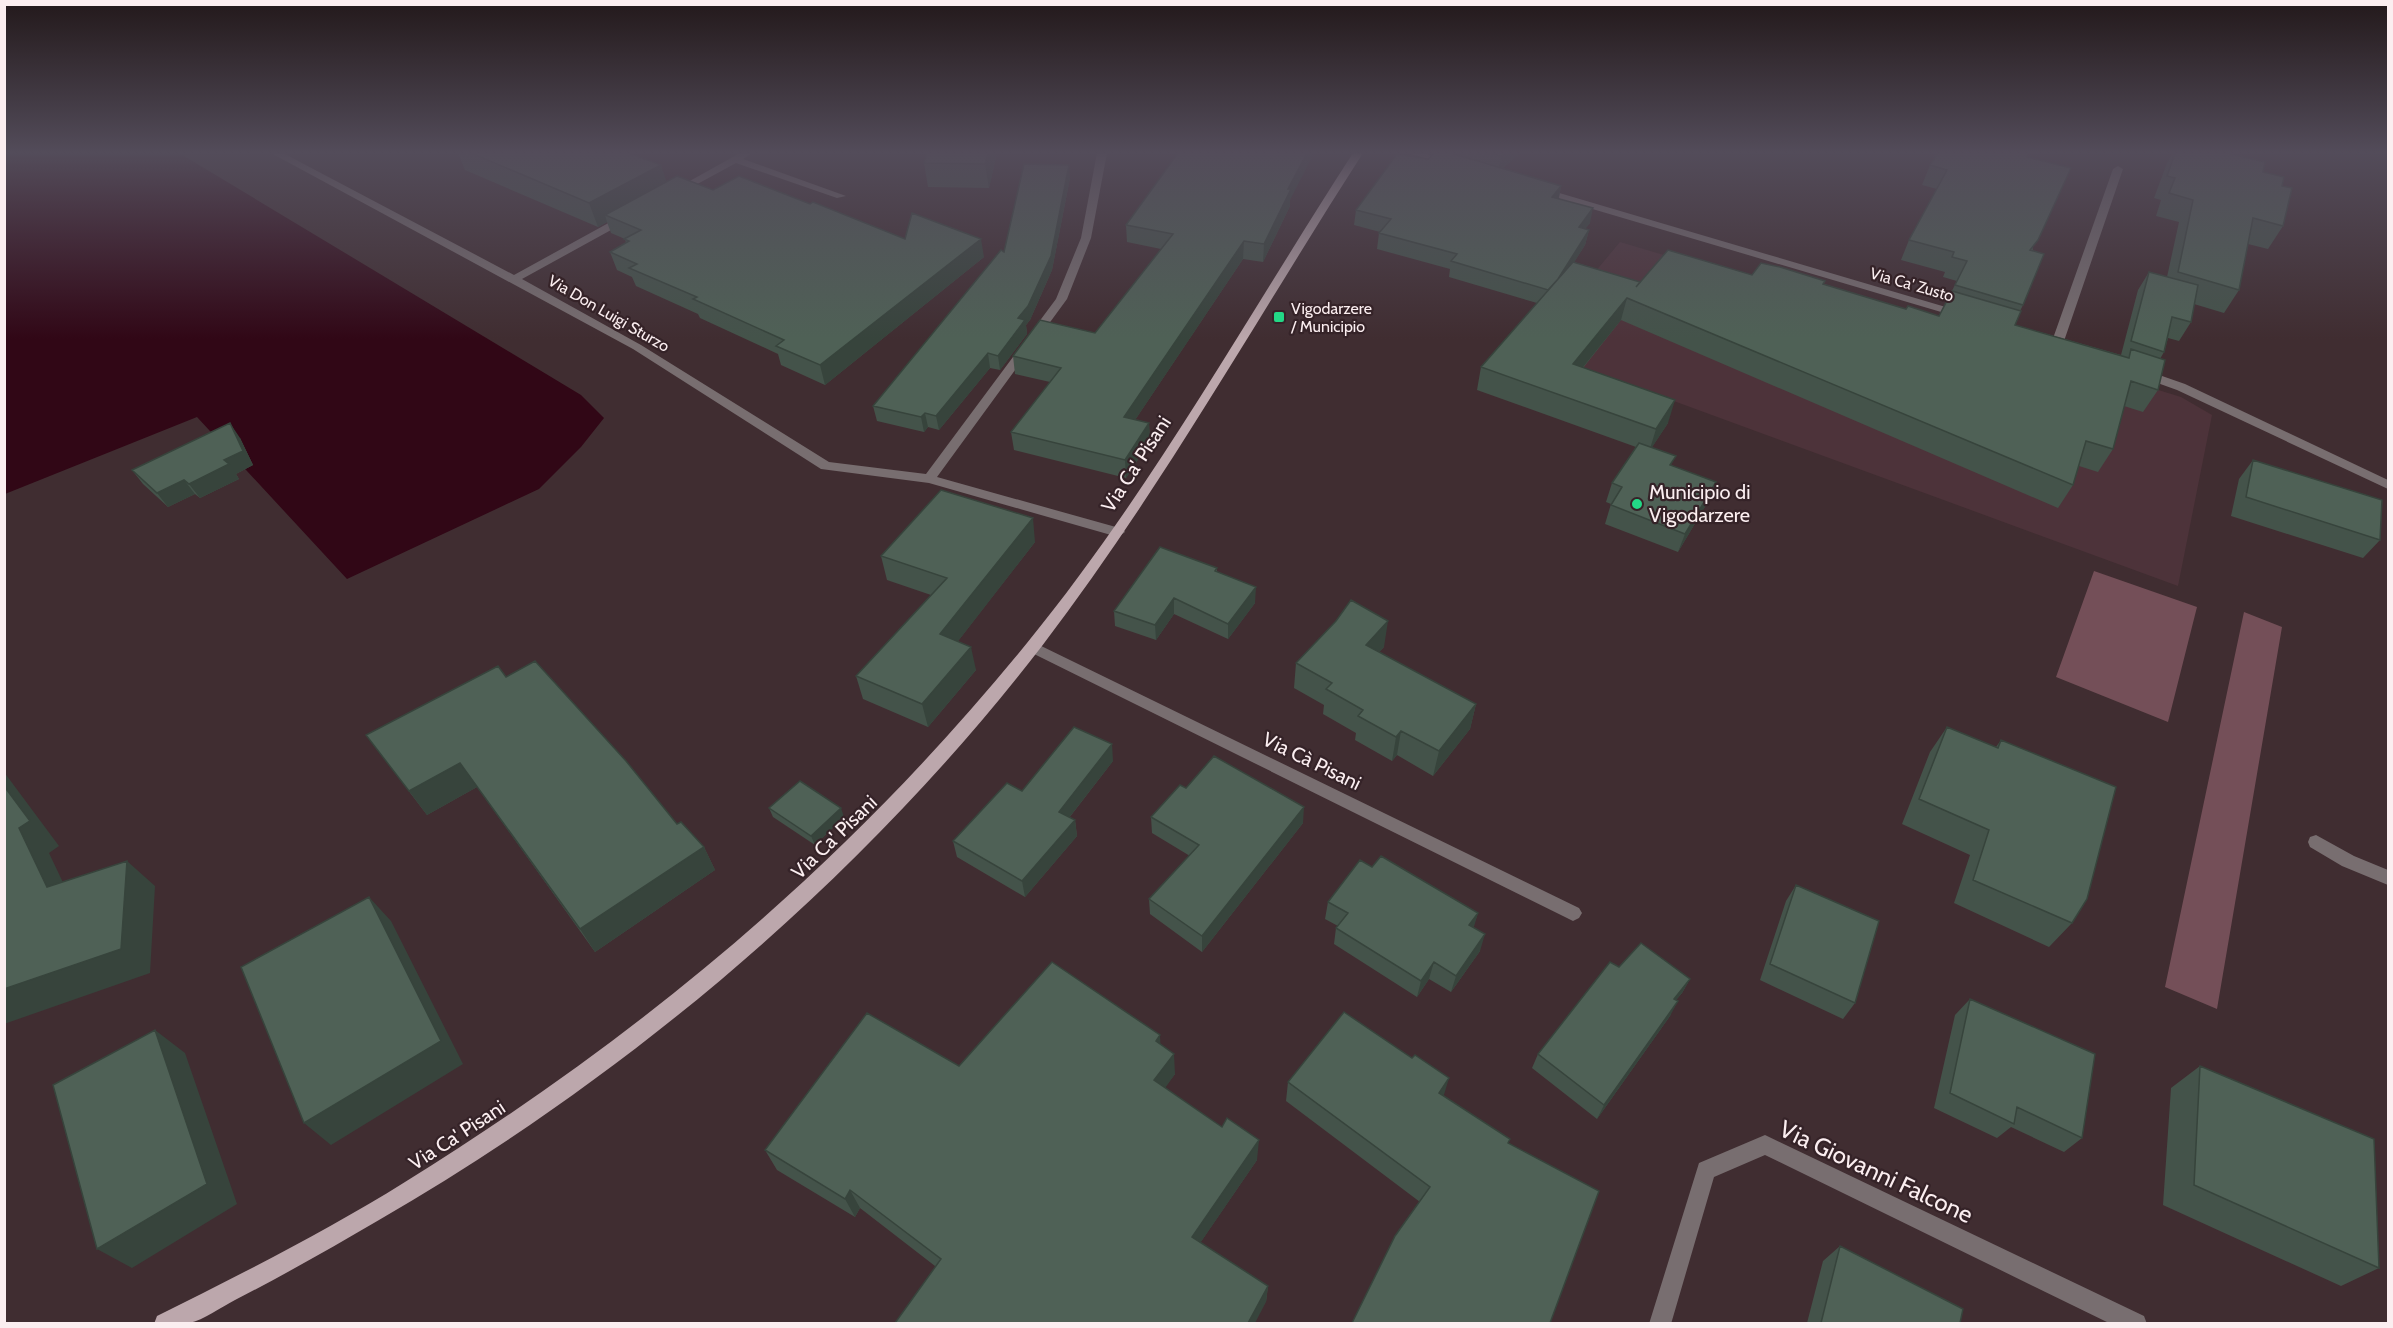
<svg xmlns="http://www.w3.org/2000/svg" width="2393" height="1328" viewBox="0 0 2393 1328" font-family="Cabin,sans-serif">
<rect width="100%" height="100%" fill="#402d31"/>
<path fill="#4d333a" d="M 1620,242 L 1758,283 L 1769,270 L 2181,397 L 2212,415 L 2178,586 L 1524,346 L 1555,320 Z"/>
<path fill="#744f58" d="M 2094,571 L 2197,607 L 2168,722 L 2056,677 Z
M 2244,612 L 2282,627 L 2217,1009 L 2165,987 Z"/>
<path fill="#310716" d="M 5,153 L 179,153 L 581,395 L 604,418 L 581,447 L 539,489 L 347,579 L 197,417 L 5,494 Z"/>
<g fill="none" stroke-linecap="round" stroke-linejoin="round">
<path fill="#786e70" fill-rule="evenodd" d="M 271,153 L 283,153 L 514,275 L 623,215 L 631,215 L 631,219 L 522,279 L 641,345 L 829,462 L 926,474 L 1056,299 L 1081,238 L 1097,153 L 1107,153 L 1091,238 L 1067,299 L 937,477 L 1123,529 L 1125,532 L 1118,537 L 929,483 L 821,469 L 633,349 Z
M 740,153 L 752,153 L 743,159 L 846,196 L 837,198 L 736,163 L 679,194 L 670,192 Z
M 1408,153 L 1423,153 L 1452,162 L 1447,165 Z
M 2118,166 L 2123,169 L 2063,344 L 2057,348 L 2053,346 L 2051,344 L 2113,169 Z
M 1539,187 L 1966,313 L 1968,315 L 1966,317 L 1958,317 L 1535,192 L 1534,190 Z
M 2142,369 L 2185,384 L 2388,480 L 2388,489 L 2177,390 L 2138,376 L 2138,370 Z
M 1033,642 L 1579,908 L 1582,913 L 1579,918 L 1573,921 L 1567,918 L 1028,651 L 1026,647 L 1028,643 Z
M 2316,835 L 2354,856 L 2388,870 L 2388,885 L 2342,866 L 2310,847 L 2308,842 L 2310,837 Z
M 1765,1135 L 2144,1316 L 2147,1324 L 2111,1324 L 1765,1155 L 1714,1177 L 1671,1324 L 1649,1324 L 1699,1163 Z"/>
<path fill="#bca7ac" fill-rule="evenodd" d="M 1353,153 L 1363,153 C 1257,318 1161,490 1042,646 C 865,876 630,1075 379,1220 C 331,1248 284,1275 235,1300 C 221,1307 204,1320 189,1323 C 179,1326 165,1324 154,1324 L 157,1316 C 241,1274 325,1232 405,1182 C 645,1033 848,863 1027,643 C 1151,491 1247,317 1353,153 Z"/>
</g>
<path fill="#44534a" d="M 458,153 L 629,153 L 666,182 L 713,190 L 810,204 L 905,239 L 984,257 L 825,385 L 781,365 L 778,354 L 700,318 L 698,314 L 636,286 L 632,277 L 617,270 L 610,252 L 626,243 L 625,239 L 611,233 L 607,222 L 598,227 L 465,170 Z
M 927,153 L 997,153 L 989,188 L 928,187 L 924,163 Z
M 1435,153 L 1520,153 L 1503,168 L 1561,186 L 1559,198 L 1590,223 L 1585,229 L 1589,230 L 1585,245 L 1574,262 L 1640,282 L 1752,275 L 1825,281 L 1824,284 L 1906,309 L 1939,316 L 1957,281 L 1943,277 L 1945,272 L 1901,260 L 1909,240 L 1937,189 L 1922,185 L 1930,165 L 2027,157 L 2033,251 L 2023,305 L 2020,311 L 2015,325 L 2121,355 L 2138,290 L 2149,272 L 2167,277 L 2179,222 L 2156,216 L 2161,200 L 2154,198 L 2167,163 L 2173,153 L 2227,153 L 2263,172 L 2282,186 L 2283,226 L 2268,249 L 2248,244 L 2239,290 L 2224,313 L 2194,304 L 2191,322 L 2179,341 L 2168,338 L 2164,352 L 2160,359 L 2158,390 L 2143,412 L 2124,406 L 2113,449 L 2098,472 L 2079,466 L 2073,485 L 2058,508 L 1621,320 L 1583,368 L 1668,423 L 1652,447 L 1673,466 L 1716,482 L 1709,500 L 1678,552 L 1605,524 L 1611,504 L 1606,502 L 1612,483 L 1636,447 L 1477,390 L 1481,367 L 1537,303 L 1449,277 L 1450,269 L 1377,249 L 1379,233 L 1380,232 L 1354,225 L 1356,210 L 1428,159 Z
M 1070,178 L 1052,270 L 1030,320 L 1026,325 L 1027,334 L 1000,370 L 990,368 L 939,430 L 928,427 L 924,432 L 877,421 L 873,406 L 1004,252 Z
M 1290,200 L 1290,206 L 1263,262 L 1243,259 L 1135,420 L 1149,423 L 1150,441 L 1126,478 L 1014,450 L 1011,432 L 1050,382 L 1015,374 L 1013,356 L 1095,333 L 1161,249 L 1127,242 L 1126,225 Z
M 240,438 L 253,465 L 236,474 L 239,479 L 200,498 L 195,494 L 168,507 L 143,484 L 132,470 Z
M 2253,460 L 2380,540 L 2363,558 L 2231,516 L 2239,479 Z
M 1035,542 L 958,641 L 976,670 L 928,727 L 863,699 L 856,676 L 931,595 L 887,580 L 881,556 Z
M 1217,568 L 1217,572 L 1255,603 L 1228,639 L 1174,614 L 1156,640 L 1115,626 L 1114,611 Z
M 1384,647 L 1379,652 L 1476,704 L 1470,729 L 1433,776 L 1397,755 L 1392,761 L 1355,740 L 1356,733 L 1323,714 L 1324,705 L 1294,688 L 1296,663 Z
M 506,677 L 704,847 L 715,870 L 595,952 L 477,787 L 427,815 L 366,735 Z
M 1947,727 L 1996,747 L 2001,740 L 2072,923 L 2049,947 L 1954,903 L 1970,855 L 1902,824 L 1930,752 Z
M 1113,761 L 1069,818 L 1075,820 L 1077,836 L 1025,897 L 957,857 L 953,841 L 1022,791 Z
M 1186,788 L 1303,823 L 1202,952 L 1150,914 L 1149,899 L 1190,856 L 1152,833 L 1151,817 Z
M 769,808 L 844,817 L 815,845 L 773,817 Z
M 1372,867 L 1478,913 L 1473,927 L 1480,951 L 1451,992 L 1429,979 L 1417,997 L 1334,944 L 1336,928 L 1338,926 L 1325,919 L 1328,902 Z
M 1796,885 L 1855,1003 L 1843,1019 L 1760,980 L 1786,901 Z
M 1619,967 L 1690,979 L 1682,993 L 1676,1000 L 1670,1016 L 1597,1119 L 1532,1068 L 1538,1054 Z
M 1970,999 L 2082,1138 L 2064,1152 L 2011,1127 L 1997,1138 L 1934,1108 L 1955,1015 Z
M 1161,1044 L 1175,1074 L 1165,1087 L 1257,1160 L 1200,1243 L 1268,1286 L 1266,1302 L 935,1266 L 860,1208 L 855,1217 L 777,1170 L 765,1150 L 959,1066 Z
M 2200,1066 L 2379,1268 L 2341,1286 L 2163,1205 L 2171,1088 Z
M 1288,1082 L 1443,1096 L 1510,1139 L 1420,1202 L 1286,1101 Z
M 1840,1246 L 1960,1323 L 1807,1323 L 1823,1261 Z"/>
<path fill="#37443c" d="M 988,153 L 997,153 L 989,188 L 985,164 Z
M 1307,153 L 1314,153 L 1290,200 L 1290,206 L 1263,262 L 1264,244 L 1288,189 Z
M 1505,153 L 1520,153 L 1498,173 L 1501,156 Z
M 661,165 L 669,189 L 605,215 L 607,222 L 598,227 L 589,203 Z
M 1069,165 L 1070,178 L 1052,270 L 1030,320 L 1026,325 L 1027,334 L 1000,370 L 998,356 L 1018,318 Z
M 1561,186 L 1558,201 L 1552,197 Z
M 1593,208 L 1590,223 L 1575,242 L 1579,227 Z
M 1589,230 L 1585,245 L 1547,306 L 1551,291 Z
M 981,239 L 984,257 L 825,385 L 820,365 Z
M 1244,241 L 1243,259 L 1125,435 L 1124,417 Z
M 1627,298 L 1621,320 L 1567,387 L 1573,364 Z
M 988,353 L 990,368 L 939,430 L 936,416 Z
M 1675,400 L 1668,423 L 1649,452 L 1656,429 Z
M 925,413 L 928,427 L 924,432 L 921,417 Z
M 230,423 L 240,438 L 253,465 L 236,474 L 239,479 L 200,498 L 189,484 L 224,460 Z
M 1149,423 L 1150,441 L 1126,478 L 1125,460 Z
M 184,480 L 195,494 L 168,507 L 157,493 Z
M 1716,482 L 1709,500 L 1678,552 L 1685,534 Z
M 1033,518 L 1035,542 L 945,658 L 940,634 Z
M 1256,587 L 1255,603 L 1228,639 L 1228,624 Z
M 1174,598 L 1174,614 L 1156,640 L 1155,625 Z
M 1388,621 L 1384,647 L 1363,670 L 1366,645 Z
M 971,647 L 976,670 L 928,727 L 922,704 Z
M 1476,704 L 1470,729 L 1433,776 L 1439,751 Z
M 1401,731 L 1397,755 L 1392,761 L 1396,737 Z
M 1112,744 L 1113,761 L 1061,828 L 1059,812 Z
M 460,763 L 477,787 L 427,815 L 409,791 Z
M 4,772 L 59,846 L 49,853 L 77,912 L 47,887 L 19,828 L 4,786 Z
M 1304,807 L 1303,823 L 1202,952 L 1202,936 Z
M 841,808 L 844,817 L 815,845 L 811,836 Z
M 1075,820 L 1077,836 L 1025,897 L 1022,881 Z
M 704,847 L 715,870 L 595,952 L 580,929 Z
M 127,861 L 155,886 L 150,973 L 4,1024 L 4,989 Z
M 369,897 L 391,921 L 463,1064 L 331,1145 L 304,1123 Z
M 1478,913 L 1473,930 L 1469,925 Z
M 1485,934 L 1480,951 L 1451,992 L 1456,976 Z
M 1434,962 L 1429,979 L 1417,997 L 1421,981 Z
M 1690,979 L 1682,993 L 1665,1013 L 1674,999 Z
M 1678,1001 L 1670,1016 L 1597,1119 L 1604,1105 Z
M 155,1030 L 185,1053 L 237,1204 L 132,1268 L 97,1249 Z
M 1160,1035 L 1161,1057 L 1156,1041 Z
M 1174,1054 L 1175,1074 L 1156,1101 L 1154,1080 Z
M 1449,1078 L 1443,1098 L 1439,1093 Z
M 1259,1140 L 1257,1160 L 1192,1255 L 1192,1237 Z
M 850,1190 L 860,1208 L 855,1217 L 845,1199 Z
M 1268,1286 L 1266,1302 L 1255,1323 L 1248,1323 Z"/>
<path fill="#4f6156" stroke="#37443c" stroke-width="1.5" d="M 471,153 L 629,153 L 661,165 L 589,203 Z
M 927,153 L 988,153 L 985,164 L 924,163 Z
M 1178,153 L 1307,153 L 1288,189 L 1291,189 L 1264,244 L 1244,241 L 1124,417 L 1149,423 L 1125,460 L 1011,432 L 1061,368 L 1013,356 L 1040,320 L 1095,333 L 1173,234 L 1126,225 Z
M 1435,153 L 1451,153 L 1561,186 L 1552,197 L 1593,208 L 1579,227 L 1589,230 L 1558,279 L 1548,290 L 1451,261 L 1457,254 L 1379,233 L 1391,219 L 1356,210 L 1397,154 L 1428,159 Z
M 1490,153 L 1505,153 L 1501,156 Z
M 1938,153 L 2029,153 L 2027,157 L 2071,168 L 2038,240 L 2030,250 L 2044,254 L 2023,305 L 1955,285 L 1967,261 L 1952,257 L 1954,252 L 1909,240 L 1947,170 L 1930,165 Z
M 2175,153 L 2227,153 L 2265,162 L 2263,172 L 2284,177 L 2282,186 L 2292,188 L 2283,226 L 2253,218 L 2239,290 L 2178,272 L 2193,200 L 2169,193 L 2175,178 L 2167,176 Z
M 1024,164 L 1069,165 L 1051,256 L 1028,306 L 1018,318 L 1025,320 L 998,356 L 988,353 L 936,416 L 925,413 L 921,417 L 873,406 L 1001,250 L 1004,252 Z
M 677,176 L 713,190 L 739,176 L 810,204 L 813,202 L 905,239 L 912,213 L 981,239 L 820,365 L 776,346 L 784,340 L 693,299 L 697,297 L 629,268 L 637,264 L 610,252 L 629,241 L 624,239 L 641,230 L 605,215 Z
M 1668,250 L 1752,275 L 1761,263 L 1780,267 L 1825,281 L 1823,284 L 1906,309 L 1908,306 L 1939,316 L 1952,291 L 2021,311 L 2015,325 L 2129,358 L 2131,349 L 2165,360 L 2158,390 L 2131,381 L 2113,449 L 2086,441 L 2073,485 L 1627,298 L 1573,364 L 1675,400 L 1656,429 L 1481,367 L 1573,262 L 1640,282 L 1636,287 Z
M 2149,272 L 2198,285 L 2191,322 L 2172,317 L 2164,352 L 2131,341 Z
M 230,423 L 243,451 L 224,460 L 229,464 L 189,484 L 184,480 L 157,493 L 132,470 Z
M 1639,443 L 1676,456 L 1670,465 L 1716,482 L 1685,534 L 1611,505 L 1622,487 L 1612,483 Z
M 2253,460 L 2382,500 L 2380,540 L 2246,497 Z
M 941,490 L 1033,518 L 940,634 L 971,647 L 922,704 L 856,676 L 947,578 L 881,556 Z
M 1160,547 L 1217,568 L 1215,571 L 1256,587 L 1228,624 L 1174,598 L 1155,625 L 1114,611 Z
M 1351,600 L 1388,621 L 1366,645 L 1476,704 L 1439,751 L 1401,731 L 1396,737 L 1358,716 L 1363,710 L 1326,689 L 1332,683 L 1296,663 L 1336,621 Z
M 535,661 L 626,761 L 677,824 L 681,822 L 704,847 L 580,929 L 460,763 L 409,791 L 366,735 L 498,666 L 506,677 Z
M 1074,727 L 1112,744 L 1059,812 L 1075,820 L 1022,881 L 953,841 L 1007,783 L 1022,791 Z
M 1947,727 L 1998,748 L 2001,740 L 2116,787 L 2087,899 L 2072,923 L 1973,880 L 1989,830 L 1919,799 Z
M 1214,756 L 1304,807 L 1202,936 L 1149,899 L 1199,845 L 1151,817 L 1180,785 L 1186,788 Z
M 800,781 L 841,808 L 811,836 L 769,808 Z
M 4,786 L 30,821 L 19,828 L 47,887 L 127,861 L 121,949 L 4,989 Z
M 1381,856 L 1478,913 L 1469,925 L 1485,934 L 1456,976 L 1434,962 L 1421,981 L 1336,928 L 1348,913 L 1328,902 L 1360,860 L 1372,867 Z
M 1796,885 L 1879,921 L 1855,1003 L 1770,964 Z
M 369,897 L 441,1041 L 304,1123 L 241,967 Z
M 1641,943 L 1690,979 L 1674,999 L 1678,1001 L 1604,1105 L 1538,1054 L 1610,962 L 1619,967 Z
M 1052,962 L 1160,1035 L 1156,1041 L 1174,1054 L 1154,1080 L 1222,1127 L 1227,1118 L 1259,1140 L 1192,1237 L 1268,1286 L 1248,1323 L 895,1323 L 941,1259 L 850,1190 L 845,1199 L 765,1150 L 867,1013 L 959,1066 Z
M 1970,999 L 2095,1054 L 2082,1138 L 2017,1107 L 2014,1124 L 1950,1093 Z
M 1344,1012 L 1412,1058 L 1415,1055 L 1449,1078 L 1439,1093 L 1510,1139 L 1508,1143 L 1599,1191 L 1550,1323 L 1352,1323 L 1395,1236 L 1430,1187 L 1288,1082 Z
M 155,1030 L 207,1184 L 97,1249 L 53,1085 Z
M 2200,1066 L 2374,1139 L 2379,1268 L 2194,1185 Z
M 1840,1246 L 1963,1309 L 1960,1323 L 1821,1323 Z"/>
<linearGradient id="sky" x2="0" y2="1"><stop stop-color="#23191b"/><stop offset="0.45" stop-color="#534c5a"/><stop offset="1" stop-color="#534c5a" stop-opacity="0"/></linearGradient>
<rect width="2393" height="339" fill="url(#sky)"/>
<g fill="#23d886" stroke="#352328" stroke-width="2">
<rect x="1273" y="311" width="12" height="12" rx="3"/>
<circle cx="1637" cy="504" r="6"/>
</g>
<g text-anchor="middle" stroke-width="4.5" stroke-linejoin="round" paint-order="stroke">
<g font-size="16" fill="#fbeef0" stroke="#352328">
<text transform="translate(1912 284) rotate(16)" y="6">Via Ca' Zusto</text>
<text transform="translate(609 313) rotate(30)" y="6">Via Don Luigi Sturzo</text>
</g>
<g font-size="16" fill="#fbeef0" stroke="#352328" text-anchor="start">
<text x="1291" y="314">Vigodarzere<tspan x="1291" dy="18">/ Municipio</tspan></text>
</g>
<g font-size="20" fill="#fbeef0" stroke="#352328">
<text transform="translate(1136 464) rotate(-57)" y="7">Via Ca' Pisani</text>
<text transform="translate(1312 761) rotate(26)" y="7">Via Cà Pisani</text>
<text transform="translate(834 837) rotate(-44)" y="7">Via Ca' Pisani</text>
<text transform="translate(457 1135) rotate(-33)" y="7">Via Ca' Pisani</text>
</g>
<g font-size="20" fill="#fbeef0" stroke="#352328" text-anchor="start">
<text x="1649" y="499">Municipio di<tspan x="1649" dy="23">Vigodarzere</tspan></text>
</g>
<g font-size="24" fill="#fbeef0" stroke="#352328">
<text transform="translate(1876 1172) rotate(25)" y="8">Via Giovanni Falcone</text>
</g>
</g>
<rect width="2393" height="1328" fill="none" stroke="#fbeef0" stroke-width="12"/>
</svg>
